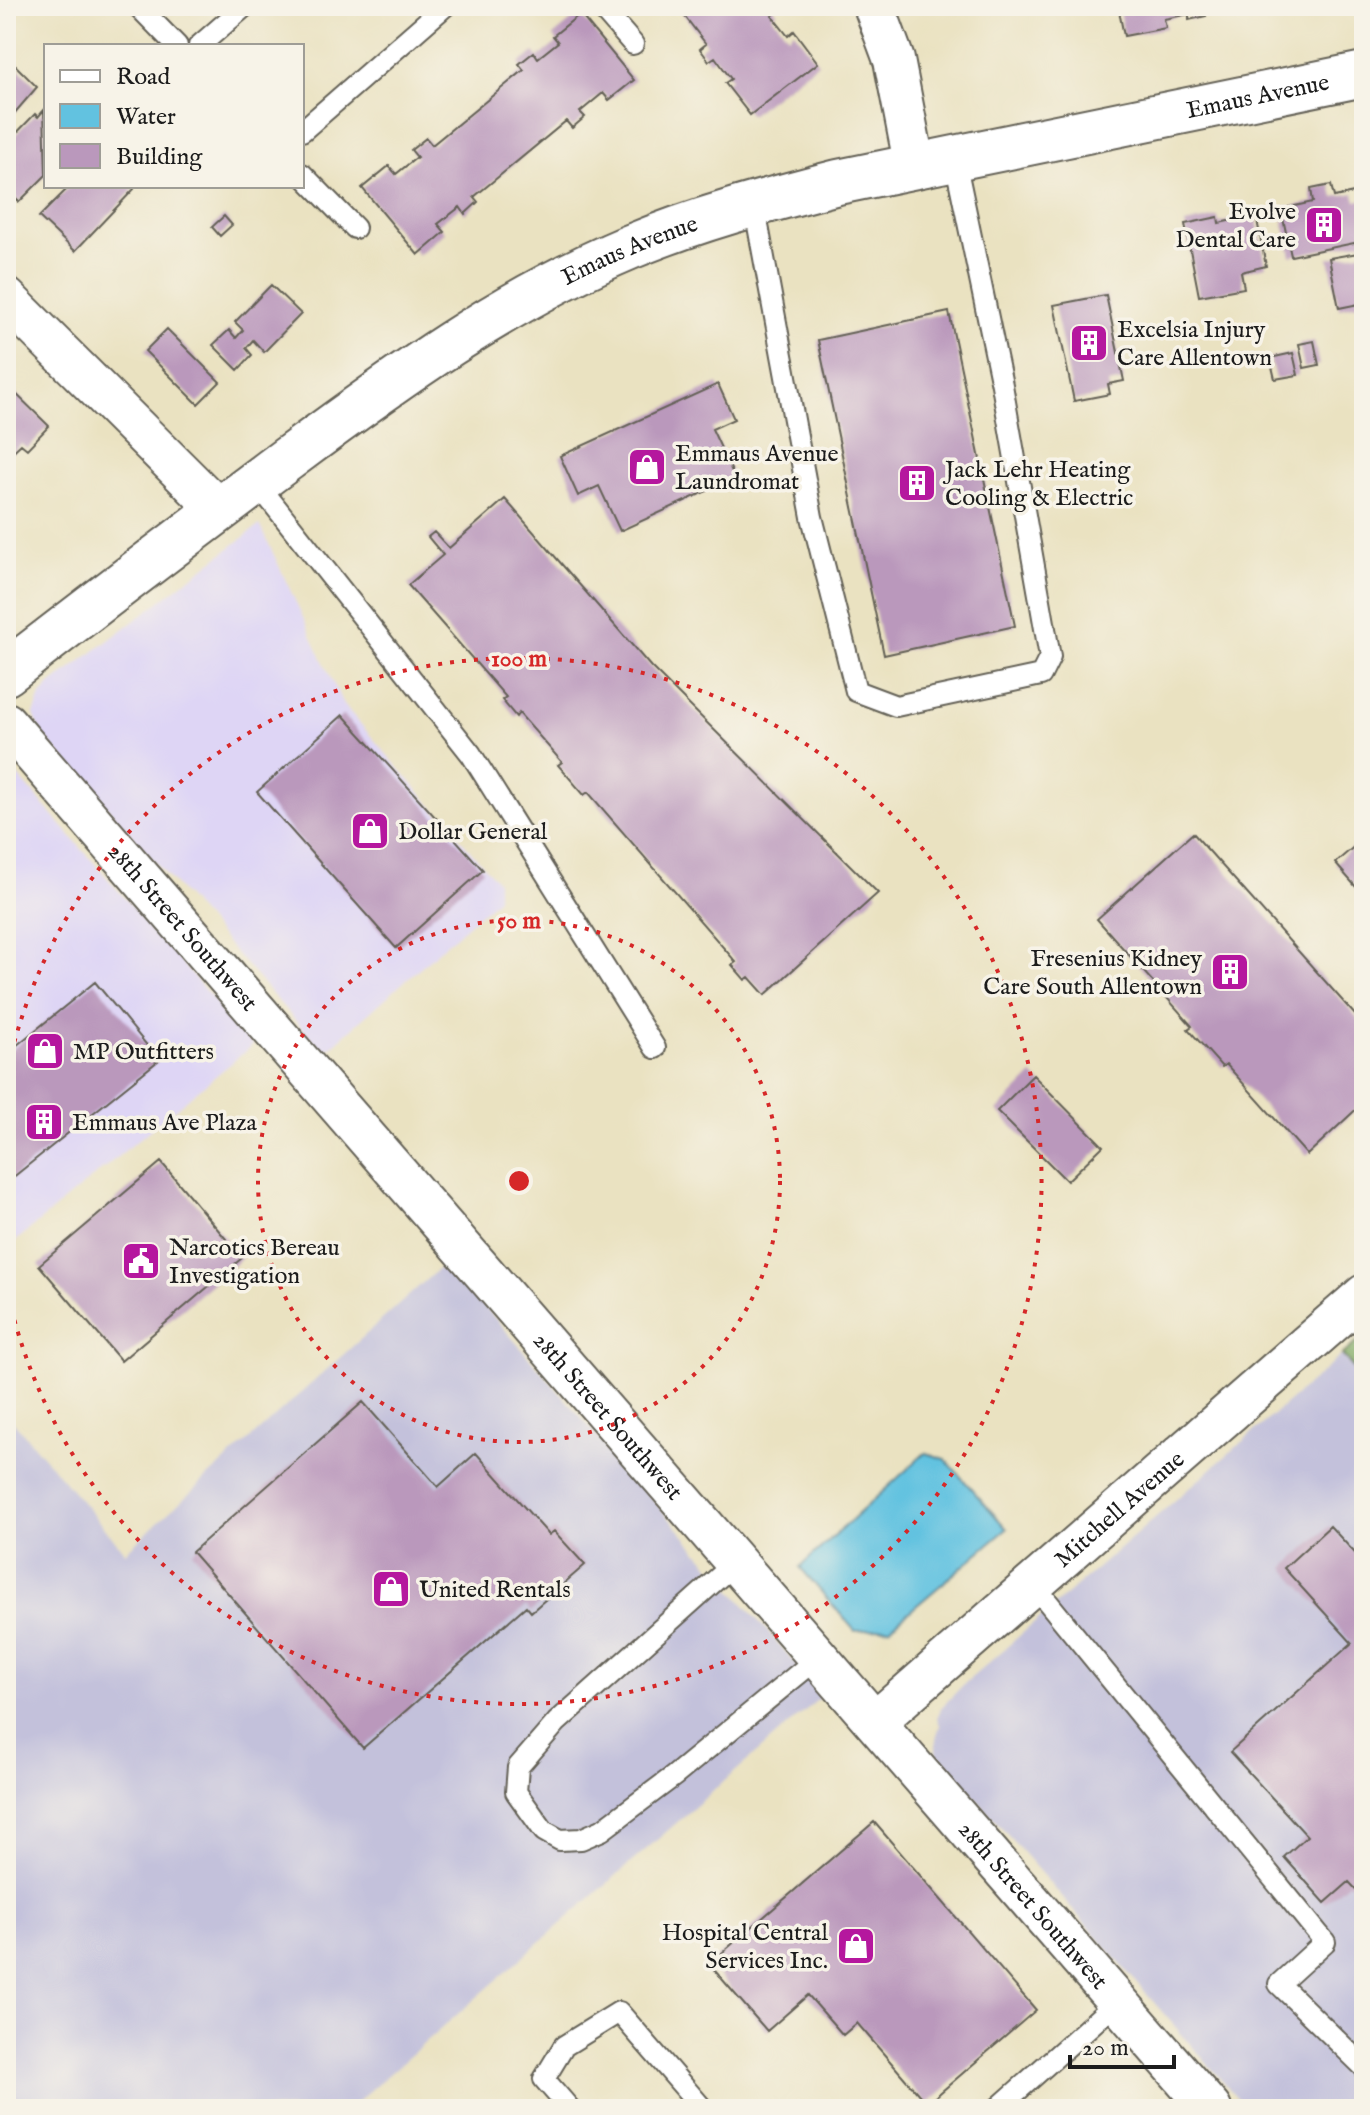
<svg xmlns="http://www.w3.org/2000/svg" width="1370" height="2115" viewBox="0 0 1370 2115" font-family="'IM FELL English',serif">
<rect width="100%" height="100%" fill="#f7f3e8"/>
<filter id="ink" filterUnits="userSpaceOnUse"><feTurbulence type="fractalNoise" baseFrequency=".0125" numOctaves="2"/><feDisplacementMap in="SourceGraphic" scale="16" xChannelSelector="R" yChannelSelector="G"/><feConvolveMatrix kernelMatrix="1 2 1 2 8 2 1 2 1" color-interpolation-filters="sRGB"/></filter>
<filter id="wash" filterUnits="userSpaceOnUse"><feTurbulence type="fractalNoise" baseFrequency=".006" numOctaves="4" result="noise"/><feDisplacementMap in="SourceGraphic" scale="32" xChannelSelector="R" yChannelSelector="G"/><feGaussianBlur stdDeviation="1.8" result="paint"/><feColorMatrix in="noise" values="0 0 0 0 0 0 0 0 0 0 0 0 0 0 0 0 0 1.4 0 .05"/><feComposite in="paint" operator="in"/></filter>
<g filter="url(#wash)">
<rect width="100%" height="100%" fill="#eae2c1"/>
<path fill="#ded5f5" d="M 260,525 L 343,704 L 497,881 L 497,899 L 324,1053 L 41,733 L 34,714 L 41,696 L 50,685 Z
M 6,762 L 253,1045 L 6,1249 Z"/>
<path fill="#c3c1db" d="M 446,1262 L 823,1695 L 349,2109 L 6,2109 L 6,1413 L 125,1552 Z
M 1342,1355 L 1364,1380 L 1364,2109 L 1247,2109 L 936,1753 L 936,1739 L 940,1725 L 937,1718 L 941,1708 L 963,1685 Z"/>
<path fill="#7da760" stroke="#4c623e" stroke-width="2" d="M 1364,1336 L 1364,1380 L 1342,1355 Z"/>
<path fill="#62c2e0" stroke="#3f6f7e" stroke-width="2" d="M 925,1453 L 945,1459 L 1007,1529 L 890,1628 L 855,1631 L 800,1567 Z"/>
<g id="blocks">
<path fill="#ba98bc" d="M 677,6 L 772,6 L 777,12 L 772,16 L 788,36 L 794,31 L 818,63 L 750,115 L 725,83 L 731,79 L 715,57 L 709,61 L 700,49 L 706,44 Z
M 1118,6 L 1212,6 L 1212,7 L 1205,9 L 1206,16 L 1189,20 L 1189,14 L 1164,19 L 1166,28 L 1124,36 Z
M 580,14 L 634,80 L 609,100 L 603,93 L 580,112 L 585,117 L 572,128 L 566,121 L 474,197 L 478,202 L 465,214 L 460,207 L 438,224 L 445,232 L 418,255 L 362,188 L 389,166 L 396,174 L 417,157 L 411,150 L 426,138 L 432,145 L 524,70 L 519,64 L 534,52 L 538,58 L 558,42 L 553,36 Z
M 9,59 L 37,87 L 6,123 L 6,62 Z
M 44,110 L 46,175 L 19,202 L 6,189 L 6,144 L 35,114 L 38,117 Z
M 1331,185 L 1334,197 L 1354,193 L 1356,201 L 1364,199 L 1364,241 L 1291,256 L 1281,209 L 1313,202 L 1311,189 Z
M 70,186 L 131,186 L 134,189 L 75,251 L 39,217 Z
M 1256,215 L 1266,266 L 1241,272 L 1244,288 L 1199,296 L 1185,224 L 1218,217 L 1219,223 Z
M 224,216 L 232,225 L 220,236 L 212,227 Z
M 1364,252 L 1364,303 L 1339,308 L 1329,258 Z
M 271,285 L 301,314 L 264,352 L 253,340 L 246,348 L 252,355 L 238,370 L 213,345 L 229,330 L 236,338 L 243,330 L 235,322 Z
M 1106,295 L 1124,381 L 1108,384 L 1110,394 L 1074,401 L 1054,305 Z
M 949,312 L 1015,626 L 884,655 L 818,340 Z
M 167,329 L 220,382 L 198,404 L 145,351 Z
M 1314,341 L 1319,365 L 1304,368 L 1299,344 Z
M 1293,353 L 1298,375 L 1275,379 L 1270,358 Z
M 6,384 L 49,426 L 27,449 L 21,444 L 6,458 Z
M 718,384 L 734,419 L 712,429 L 735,478 L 620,531 L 599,486 L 578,496 L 560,456 Z
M 505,499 L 651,667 L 878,893 L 765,995 L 749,977 L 745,980 L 732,965 L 736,962 L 588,792 L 584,795 L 558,765 L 562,762 L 519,713 L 516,717 L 502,700 L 506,697 L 408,585 L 443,555 L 428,537 L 434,532 L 449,548 Z
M 343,715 L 483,870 L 396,948 L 257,792 Z
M 1193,833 L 1364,1025 L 1364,1102 L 1307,1155 L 1226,1064 L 1222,1067 L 1188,1029 L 1192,1026 L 1097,919 Z
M 1364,838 L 1364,896 L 1335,863 Z
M 95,982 L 159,1060 L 6,1183 L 6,1054 Z
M 1033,1075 L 1103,1146 L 1067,1181 L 997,1111 Z
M 161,1162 L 242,1258 L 121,1361 L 39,1265 Z
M 363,1402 L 438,1487 L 476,1453 L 549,1535 L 554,1531 L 585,1565 L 531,1612 L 526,1606 L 363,1748 L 192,1552 Z
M 1330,1526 L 1364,1563 L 1364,1898 L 1349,1882 L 1325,1903 L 1284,1857 L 1307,1836 L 1230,1752 L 1352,1643 L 1284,1568 Z
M 874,1822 L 1036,2010 L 927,2104 L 857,2023 L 843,2035 L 808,1995 L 767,2031 L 709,1964 Z"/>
</g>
</g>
<g filter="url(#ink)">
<use href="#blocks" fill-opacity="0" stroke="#646156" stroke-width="2"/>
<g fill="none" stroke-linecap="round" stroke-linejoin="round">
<g stroke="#646156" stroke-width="24">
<path id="service" d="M 138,6 L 177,46
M 600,6 L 633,44
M 199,46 L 245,6
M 302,131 L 445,6
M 302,174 L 355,228
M 754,204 L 812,517 L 856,691 L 896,706 L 1041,675 L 1050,657 L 1002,385 L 955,160
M 256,482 L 471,754 L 655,1048
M 736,1562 L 557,1722 L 518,1767 L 516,1792 L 544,1831 L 560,1840 L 581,1839 L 602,1830 L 674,1776 L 819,1657
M 1033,1584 L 1325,1942 L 1279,1984 L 1364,2067
M 570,2109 L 544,2079 L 564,2046 L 619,2012 L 703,2109
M 997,2109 L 1118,2001"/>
</g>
<g stroke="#646156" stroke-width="44">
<g id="minor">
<path d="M 874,6 L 894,60 L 915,168"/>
<path d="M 6,298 L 218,509"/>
<path id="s1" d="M 6,723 L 1211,2109"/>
<path id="s2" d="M 875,1722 L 1364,1295"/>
</g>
</g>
<g stroke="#646156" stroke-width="48">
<g id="secondary">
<path id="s3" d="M 6,673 C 99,601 192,530 286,460 C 394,380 504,300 630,247 C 697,219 768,200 838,182 L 1364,74"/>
</g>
</g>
<use href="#service" stroke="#fff" stroke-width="20"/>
<use href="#minor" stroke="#fff" stroke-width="40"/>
<use href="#secondary" stroke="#fff" stroke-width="44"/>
</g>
</g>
<g fill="none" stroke="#d62828" stroke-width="4" stroke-dasharray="4 8">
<circle cx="519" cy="1181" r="261"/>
<path d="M6 1077A523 523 0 1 1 6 1285"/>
</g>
<defs>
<g id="building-square" transform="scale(2)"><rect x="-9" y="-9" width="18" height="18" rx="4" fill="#b5179e" stroke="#f7f3e8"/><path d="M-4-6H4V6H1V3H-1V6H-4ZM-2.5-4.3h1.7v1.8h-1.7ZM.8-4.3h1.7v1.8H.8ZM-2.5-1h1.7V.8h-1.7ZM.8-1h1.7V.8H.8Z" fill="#fff"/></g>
<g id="shop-square" transform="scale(2)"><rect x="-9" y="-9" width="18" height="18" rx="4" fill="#b5179e" stroke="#f7f3e8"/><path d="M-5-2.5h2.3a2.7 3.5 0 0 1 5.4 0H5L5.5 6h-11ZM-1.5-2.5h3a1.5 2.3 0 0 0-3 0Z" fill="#fff"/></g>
<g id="civic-square" transform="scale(2)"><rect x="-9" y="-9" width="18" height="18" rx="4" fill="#b5179e" stroke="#f7f3e8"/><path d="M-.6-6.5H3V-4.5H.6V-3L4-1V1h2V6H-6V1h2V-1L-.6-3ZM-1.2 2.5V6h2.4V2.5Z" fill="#fff"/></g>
</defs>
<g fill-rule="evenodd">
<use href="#building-square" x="1324" y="225"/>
<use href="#building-square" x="1089" y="343"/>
<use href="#shop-square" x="647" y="467"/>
<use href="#building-square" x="917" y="483"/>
<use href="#shop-square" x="370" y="831"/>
<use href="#building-square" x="1230" y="972"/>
<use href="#shop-square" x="45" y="1051"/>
<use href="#building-square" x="44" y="1122"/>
<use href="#civic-square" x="141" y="1261"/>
<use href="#shop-square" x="391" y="1589"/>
<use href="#shop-square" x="856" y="1946"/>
</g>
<g text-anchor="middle" stroke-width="7" stroke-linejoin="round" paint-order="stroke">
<g font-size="24" fill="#1c1c1c" stroke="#f7f3e8">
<text dy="8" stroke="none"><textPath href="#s3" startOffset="1404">Emaus Avenue</textPath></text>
<text dy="8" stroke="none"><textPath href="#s3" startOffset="756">Emaus Avenue</textPath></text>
<text dy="8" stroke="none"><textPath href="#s1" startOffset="270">28th Street Southwest</textPath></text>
<text dy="8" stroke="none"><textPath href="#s1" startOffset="918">28th Street Southwest</textPath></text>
<text dy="8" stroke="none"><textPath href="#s2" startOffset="324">Mitchell Avenue</textPath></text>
<text dy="8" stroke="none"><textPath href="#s1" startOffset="1566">28th Street Southwest</textPath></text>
</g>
<g font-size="24" fill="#1c1c1c" stroke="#f7f3e8" text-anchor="start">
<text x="1296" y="219" text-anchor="end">Evolve<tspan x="1296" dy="28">Dental Care</tspan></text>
<text x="1117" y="337">Excelsia Injury<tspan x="1117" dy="28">Care Allentown</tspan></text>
<text x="675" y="461">Emmaus Avenue<tspan x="675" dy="28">Laundromat</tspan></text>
<text x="945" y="477">Jack Lehr Heating<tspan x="945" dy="28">Cooling &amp; Electric</tspan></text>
<text x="398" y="839">Dollar General</text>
<text x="1202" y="966" text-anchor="end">Fresenius Kidney<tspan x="1202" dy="28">Care South Allentown</tspan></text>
<text x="73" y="1059">MP Outfitters</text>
<text x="72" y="1130">Emmaus Ave Plaza</text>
<text x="169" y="1255">Narcotics Bereau<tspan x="169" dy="28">Investigation</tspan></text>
<text x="419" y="1597">United Rentals</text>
<text x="828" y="1940" text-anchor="end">Hospital Central<tspan x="828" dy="28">Services Inc.</tspan></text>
</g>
</g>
<circle cx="519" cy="1181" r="12" fill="#d62828" stroke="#f7f3e8" stroke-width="4"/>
<g font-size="24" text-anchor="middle" font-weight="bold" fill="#d62828" stroke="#f7f3e8" stroke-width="7" stroke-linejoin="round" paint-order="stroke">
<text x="519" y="666">100 m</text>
<text x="519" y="928">50 m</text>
</g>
<rect width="1370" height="2115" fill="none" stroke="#f7f3e8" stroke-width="32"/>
<rect x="44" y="44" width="260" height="144" fill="#f7f3e8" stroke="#9f9d96" stroke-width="2"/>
<rect x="60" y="70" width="40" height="12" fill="#ffffff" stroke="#9f9d96" stroke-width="2"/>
<text x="116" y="84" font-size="24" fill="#1c1c1c">Road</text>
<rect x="60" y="104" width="40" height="24" fill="#62c2e0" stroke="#9f9d96" stroke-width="2"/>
<text x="116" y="124" font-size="24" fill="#1c1c1c">Water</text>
<rect x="60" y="144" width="40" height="24" fill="#ba98bc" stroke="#9f9d96" stroke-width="2"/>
<text x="116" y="164" font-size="24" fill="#1c1c1c">Building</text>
<path d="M1070 2055v12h104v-12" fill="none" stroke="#1c1c1c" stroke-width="4"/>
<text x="1082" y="2055" font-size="24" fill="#1c1c1c" stroke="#f7f3e8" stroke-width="6" paint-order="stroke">20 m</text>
</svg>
